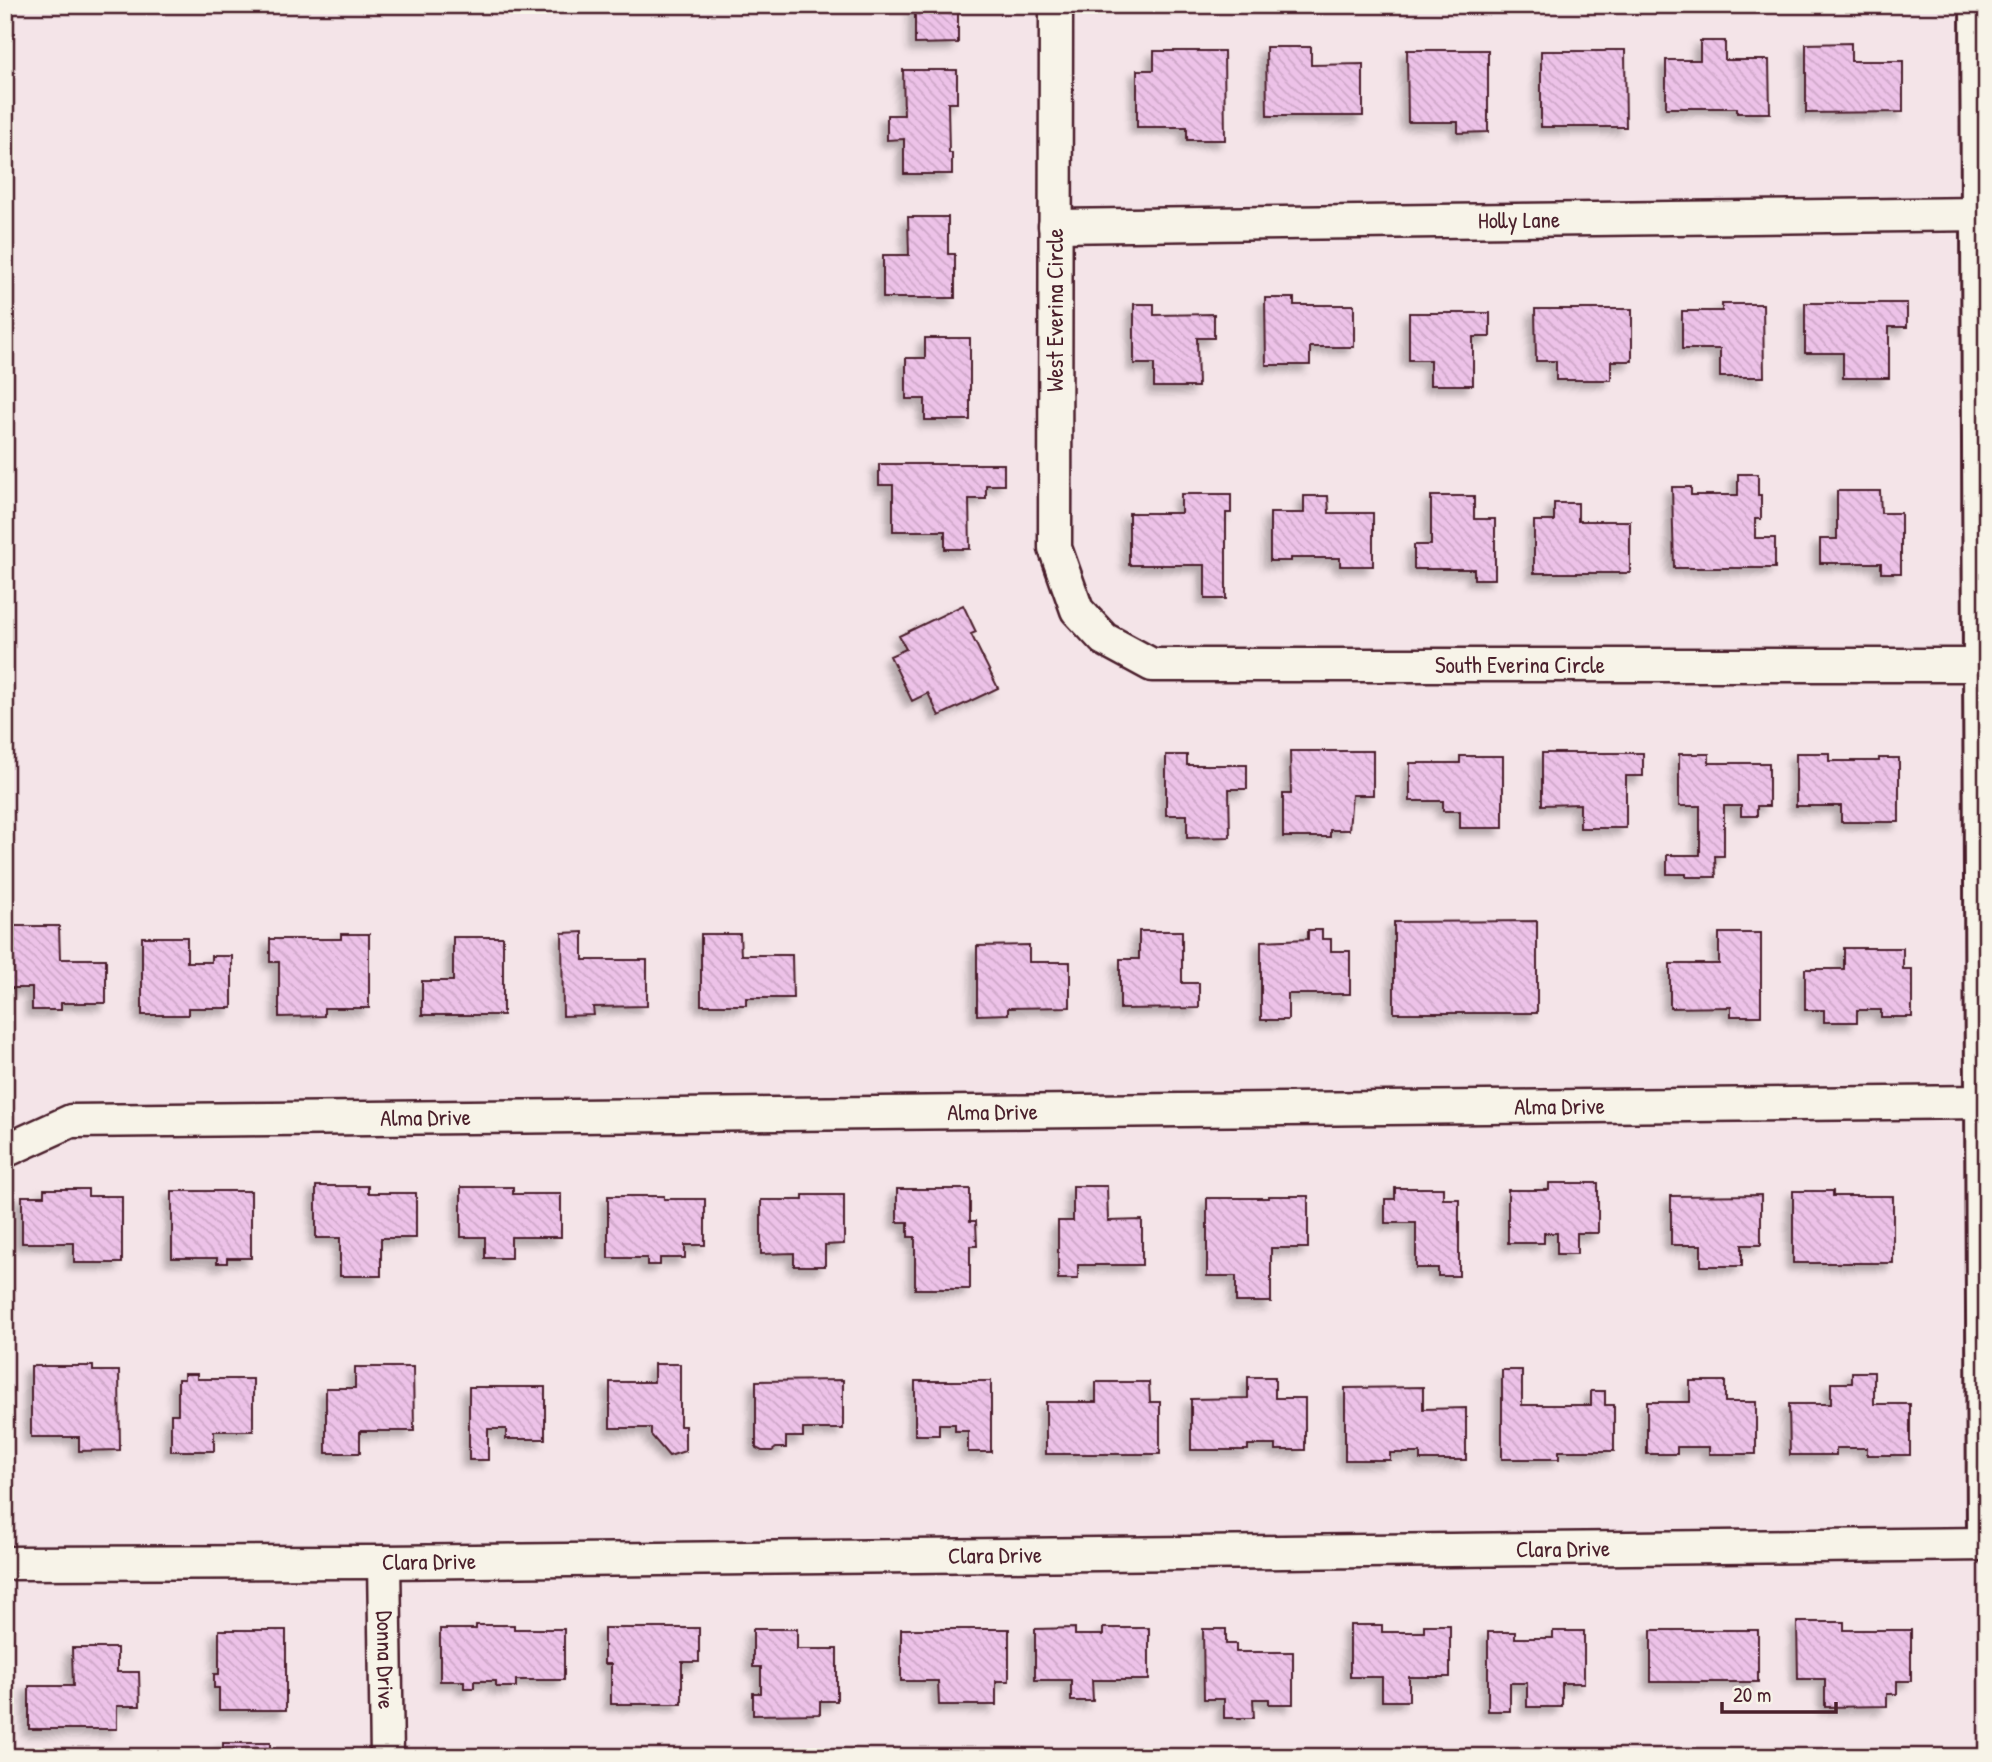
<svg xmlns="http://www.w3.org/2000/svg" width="1992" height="1762" viewBox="0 0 1992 1762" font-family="'Patrick Hand',sans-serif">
<defs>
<pattern id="building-back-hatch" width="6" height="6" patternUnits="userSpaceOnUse" patternTransform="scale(1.75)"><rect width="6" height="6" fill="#edc2e8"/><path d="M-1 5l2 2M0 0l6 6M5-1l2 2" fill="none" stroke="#cda6c7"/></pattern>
<filter id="shadow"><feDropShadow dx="-6" dy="6" stdDeviation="3.5" flood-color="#0004"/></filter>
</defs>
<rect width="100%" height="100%" fill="#f4e4e8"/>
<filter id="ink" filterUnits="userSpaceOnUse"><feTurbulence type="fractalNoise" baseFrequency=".0143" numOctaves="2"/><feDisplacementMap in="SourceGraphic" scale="14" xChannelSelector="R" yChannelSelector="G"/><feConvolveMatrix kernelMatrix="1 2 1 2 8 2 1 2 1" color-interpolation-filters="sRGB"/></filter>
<g filter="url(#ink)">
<path fill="url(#building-back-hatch)" stroke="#4a1f2b" stroke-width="2" filter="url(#shadow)" d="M 915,5 L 954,5 L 954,9 L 958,9 L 958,43 L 915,44 Z
M 1700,41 L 1725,41 L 1725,60 L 1769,60 L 1770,113 L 1737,113 L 1737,108 L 1666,108 L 1666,60 L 1700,60 Z
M 1851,43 L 1851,61 L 1903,61 L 1903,112 L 1806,113 L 1806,44 Z
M 1266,47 L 1311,47 L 1311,65 L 1363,64 L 1363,116 L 1267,116 Z
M 1407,50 L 1488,50 L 1488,132 L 1458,133 L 1458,122 L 1408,122 Z
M 1606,50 L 1625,50 L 1626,127 L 1541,127 L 1541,51 L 1605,51 Z
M 1154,51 L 1224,51 L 1225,140 L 1187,140 L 1187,127 L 1137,127 L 1137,70 L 1154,70 Z
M 903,70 L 957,70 L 957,103 L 948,103 L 949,153 L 952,153 L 952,174 L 904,174 L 904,139 L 887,140 L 887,115 L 904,115 Z
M 908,217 L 948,217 L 948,254 L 955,254 L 955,298 L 883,298 L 883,255 L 909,255 Z
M 1265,298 L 1294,298 L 1294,305 L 1354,305 L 1354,347 L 1310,347 L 1310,365 L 1266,365 Z
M 1805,303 L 1907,303 L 1907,327 L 1889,327 L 1889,378 L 1843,378 L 1843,353 L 1805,353 Z
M 1134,304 L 1154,304 L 1154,315 L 1214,314 L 1214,338 L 1197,338 L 1198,387 L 1154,387 L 1154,364 L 1134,364 Z
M 1722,304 L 1763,304 L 1764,377 L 1720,377 L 1720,349 L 1682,349 L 1682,311 L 1722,311 Z
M 1535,309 L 1632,309 L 1632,361 L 1611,361 L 1611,380 L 1556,380 L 1556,361 L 1536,361 Z
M 1409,313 L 1490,313 L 1490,337 L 1473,337 L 1473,385 L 1430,385 L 1430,360 L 1409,360 Z
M 925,338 L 970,338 L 970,420 L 925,420 L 925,399 L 906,399 L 906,358 L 925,358 Z
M 879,464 L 1004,464 L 1004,485 L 986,485 L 986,499 L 969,499 L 970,549 L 945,549 L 945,531 L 893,531 L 893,485 L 879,485 Z
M 1738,474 L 1758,474 L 1758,495 L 1761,495 L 1761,519 L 1755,519 L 1755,538 L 1775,538 L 1775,568 L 1674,568 L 1672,487 L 1691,487 L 1691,495 L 1738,495 Z
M 1837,491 L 1880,491 L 1881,513 L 1901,513 L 1901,573 L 1881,573 L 1881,563 L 1820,563 L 1820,539 L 1837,539 Z
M 1181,494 L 1231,494 L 1231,513 L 1226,513 L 1226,599 L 1205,599 L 1205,565 L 1129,565 L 1129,513 L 1181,513 Z
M 1304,496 L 1328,496 L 1329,513 L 1373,513 L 1373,566 L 1340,566 L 1340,558 L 1291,558 L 1291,561 L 1270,561 L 1270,513 L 1304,513 Z
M 1431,496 L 1474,496 L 1474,519 L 1495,519 L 1495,579 L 1474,579 L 1474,569 L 1414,569 L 1414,545 L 1431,545 Z
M 1554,503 L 1578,503 L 1578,521 L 1630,521 L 1630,573 L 1534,573 L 1534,521 L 1554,521 Z
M 963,605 L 976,632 L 971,634 L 998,688 L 939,716 L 928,693 L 912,701 L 890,656 L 906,649 L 899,636 Z
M 1290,751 L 1373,751 L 1373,795 L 1352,795 L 1349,830 L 1330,830 L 1330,837 L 1283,837 L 1283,794 L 1291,794 Z
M 1542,753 L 1643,753 L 1643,776 L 1626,776 L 1626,828 L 1580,828 L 1580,804 L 1542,805 Z
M 1796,753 L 1829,753 L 1829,761 L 1879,761 L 1879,758 L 1899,758 L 1899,822 L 1841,822 L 1841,806 L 1796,806 Z
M 1679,754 L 1709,754 L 1709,763 L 1769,763 L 1769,806 L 1757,806 L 1757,816 L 1741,816 L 1741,806 L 1724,806 L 1724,856 L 1715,856 L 1716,877 L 1686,877 L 1686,874 L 1667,874 L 1667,855 L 1700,855 L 1700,806 L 1679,806 Z
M 1166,755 L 1187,755 L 1187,765 L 1247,765 L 1247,789 L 1229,789 L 1230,837 L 1187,838 L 1187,815 L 1166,815 Z
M 1460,756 L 1503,756 L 1503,828 L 1460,828 L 1460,811 L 1443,811 L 1443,801 L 1410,801 L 1410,763 L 1460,763 Z
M 1537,921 L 1537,1013 L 1394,1013 L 1394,922 Z
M 8,926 L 59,926 L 60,959 L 106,959 L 106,1003 L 61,1003 L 61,1010 L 32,1010 L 32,988 L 8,988 Z
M 1308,930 L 1322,930 L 1322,939 L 1331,939 L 1331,951 L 1350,951 L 1350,994 L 1288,994 L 1288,1020 L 1261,1020 L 1261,941 L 1308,939 Z
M 1139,931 L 1182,931 L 1182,983 L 1199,983 L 1199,1008 L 1120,1009 L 1120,959 L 1139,959 Z
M 583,932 L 583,960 L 647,960 L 647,1006 L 593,1007 L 594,1015 L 563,1016 L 562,933 Z
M 1719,933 L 1761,933 L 1761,1016 L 1731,1016 L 1731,1007 L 1670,1008 L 1670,964 L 1719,964 Z
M 341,934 L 369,934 L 369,1008 L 324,1008 L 324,1016 L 279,1017 L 279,962 L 270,962 L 270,939 L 341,939 Z
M 701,934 L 740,934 L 741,955 L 792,955 L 793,998 L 746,998 L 746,1005 L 701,1005 Z
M 142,937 L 187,937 L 187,962 L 211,962 L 211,956 L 232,956 L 232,1008 L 188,1008 L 188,1015 L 142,1015 Z
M 453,937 L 503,937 L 503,1015 L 422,1015 L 422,981 L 453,981 Z
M 1029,945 L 1029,962 L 1070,962 L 1070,1007 L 1008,1008 L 1008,1014 L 977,1015 L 977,946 Z
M 1844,948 L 1903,948 L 1903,969 L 1912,969 L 1912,1017 L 1881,1017 L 1881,1010 L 1857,1010 L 1857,1022 L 1824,1022 L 1824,1010 L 1805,1010 L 1805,969 L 1844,969 Z
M 1549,1183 L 1598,1183 L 1598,1233 L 1577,1233 L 1577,1254 L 1557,1254 L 1557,1233 L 1544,1233 L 1544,1243 L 1508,1243 L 1508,1190 L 1549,1190 Z
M 316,1186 L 368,1186 L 368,1193 L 416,1193 L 416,1238 L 381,1238 L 381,1276 L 340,1276 L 340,1238 L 316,1238 Z
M 1073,1186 L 1107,1186 L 1108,1221 L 1142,1220 L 1142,1265 L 1078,1265 L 1078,1279 L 1058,1279 L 1058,1221 L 1073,1221 Z
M 461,1187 L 513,1187 L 513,1194 L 561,1194 L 561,1237 L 511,1237 L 511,1258 L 485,1258 L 485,1237 L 461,1237 Z
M 1395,1188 L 1443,1188 L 1443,1199 L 1459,1199 L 1459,1276 L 1438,1276 L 1438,1268 L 1416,1268 L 1416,1223 L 1385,1223 L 1385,1199 L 1395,1199 Z
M 44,1189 L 88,1189 L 88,1196 L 122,1196 L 122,1263 L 74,1263 L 74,1243 L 22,1243 L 22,1196 L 44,1196 Z
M 897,1189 L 970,1189 L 970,1221 L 976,1221 L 977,1246 L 970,1246 L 970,1289 L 915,1289 L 915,1237 L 908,1237 L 908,1222 L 897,1222 Z
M 172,1191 L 251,1191 L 251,1258 L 227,1258 L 227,1263 L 217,1263 L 217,1258 L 172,1258 Z
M 1793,1191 L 1833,1191 L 1833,1196 L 1893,1196 L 1893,1263 L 1793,1263 Z
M 803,1195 L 844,1195 L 844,1244 L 825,1245 L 825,1266 L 794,1266 L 794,1253 L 761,1254 L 761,1200 L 803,1200 Z
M 1761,1195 L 1761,1245 L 1742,1245 L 1742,1266 L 1701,1266 L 1701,1245 L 1671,1245 L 1671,1196 Z
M 608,1196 L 664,1196 L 664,1199 L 705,1199 L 705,1245 L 685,1245 L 685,1258 L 660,1258 L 660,1265 L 647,1265 L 647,1258 L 608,1258 Z
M 1269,1196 L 1308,1196 L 1308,1248 L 1271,1248 L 1271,1302 L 1236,1302 L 1236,1276 L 1207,1276 L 1207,1198 L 1269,1198 Z
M 654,1364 L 680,1364 L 680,1426 L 685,1426 L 685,1451 L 669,1456 L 651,1435 L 651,1428 L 610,1428 L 610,1382 L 654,1382 Z
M 31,1366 L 93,1366 L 93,1371 L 119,1371 L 120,1450 L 79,1451 L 79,1437 L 31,1437 Z
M 355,1367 L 413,1367 L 414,1431 L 360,1431 L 360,1453 L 326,1453 L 326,1388 L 355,1388 Z
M 1502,1370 L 1522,1370 L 1522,1405 L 1591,1405 L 1591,1391 L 1605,1391 L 1605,1405 L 1614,1405 L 1614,1451 L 1559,1451 L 1559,1459 L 1502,1459 Z
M 1852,1372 L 1874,1372 L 1874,1404 L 1910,1404 L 1910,1455 L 1867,1455 L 1867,1448 L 1836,1448 L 1836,1455 L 1790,1455 L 1789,1404 L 1831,1404 L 1831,1383 L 1852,1383 Z
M 184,1374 L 197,1374 L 197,1379 L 253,1379 L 253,1431 L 214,1431 L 214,1451 L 171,1451 L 171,1414 L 178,1414 L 178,1379 L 184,1379 Z
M 1248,1377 L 1275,1377 L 1275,1398 L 1305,1398 L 1305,1450 L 1276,1450 L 1276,1445 L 1248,1445 L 1248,1450 L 1191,1450 L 1191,1399 L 1248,1398 Z
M 843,1380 L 843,1429 L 803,1429 L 803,1437 L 786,1437 L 786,1448 L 776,1448 L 772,1451 L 762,1451 L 756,1448 L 756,1381 Z
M 915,1381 L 991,1381 L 991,1452 L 968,1452 L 968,1431 L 955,1431 L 955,1424 L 939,1424 L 939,1435 L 915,1435 Z
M 1690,1381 L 1725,1381 L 1725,1402 L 1756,1402 L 1756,1454 L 1709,1454 L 1709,1447 L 1677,1447 L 1677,1454 L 1647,1454 L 1647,1402 L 1690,1402 Z
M 1096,1382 L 1149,1382 L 1150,1402 L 1160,1402 L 1160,1454 L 1046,1454 L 1046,1402 L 1096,1402 Z
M 469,1387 L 545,1387 L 545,1439 L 506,1439 L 506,1429 L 488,1429 L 488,1460 L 469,1460 Z
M 1423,1387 L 1423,1409 L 1466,1408 L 1466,1460 L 1420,1460 L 1420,1453 L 1390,1453 L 1390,1460 L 1345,1460 L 1345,1388 Z
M 1797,1622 L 1844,1622 L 1844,1630 L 1911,1630 L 1911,1681 L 1897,1681 L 1897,1694 L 1887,1694 L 1887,1706 L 1825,1707 L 1825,1679 L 1798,1679 Z
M 476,1625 L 514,1625 L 514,1629 L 564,1629 L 564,1680 L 516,1680 L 516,1687 L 496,1687 L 496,1681 L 474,1681 L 474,1688 L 464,1688 L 464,1681 L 440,1681 L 440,1629 L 476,1629 Z
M 1350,1625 L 1382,1625 L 1382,1632 L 1424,1632 L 1424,1625 L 1450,1625 L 1450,1677 L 1409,1677 L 1409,1701 L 1382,1701 L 1382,1677 L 1350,1677 Z
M 604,1628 L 699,1628 L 699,1662 L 682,1662 L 682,1704 L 611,1704 L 611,1664 L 604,1664 Z
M 1075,1628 L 1075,1635 L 1103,1635 L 1103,1628 L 1149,1628 L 1149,1680 L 1092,1680 L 1093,1701 L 1071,1701 L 1071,1680 L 1035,1680 L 1035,1629 Z
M 753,1629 L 797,1629 L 797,1649 L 837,1649 L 837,1701 L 820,1701 L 820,1714 L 753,1715 L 753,1693 L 761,1693 L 761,1667 L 753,1667 Z
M 901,1629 L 1009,1629 L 1009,1681 L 996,1681 L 996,1705 L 939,1705 L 938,1681 L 901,1681 Z
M 1203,1629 L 1226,1629 L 1226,1644 L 1236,1644 L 1236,1652 L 1293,1652 L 1293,1704 L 1269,1704 L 1269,1699 L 1253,1699 L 1254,1718 L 1224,1718 L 1224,1699 L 1204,1699 Z
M 219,1630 L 286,1630 L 286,1710 L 219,1710 L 219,1688 L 214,1688 L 214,1674 L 219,1674 Z
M 1651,1630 L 1758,1630 L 1758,1682 L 1651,1682 Z
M 1553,1631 L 1584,1631 L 1584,1683 L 1562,1683 L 1562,1707 L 1527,1707 L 1527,1683 L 1510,1683 L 1510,1711 L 1488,1711 L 1488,1632 L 1515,1632 L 1515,1638 L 1553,1638 Z
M 72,1648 L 117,1648 L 117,1672 L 139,1672 L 140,1706 L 117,1706 L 117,1729 L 29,1729 L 29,1686 L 73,1686 Z
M 223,1743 L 270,1743 L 270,1757 L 223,1757 Z"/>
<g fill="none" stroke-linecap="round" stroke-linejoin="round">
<g stroke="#4a1f2b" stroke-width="37">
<g id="street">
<path id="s1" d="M 1056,5 L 1055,548 L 1077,610 L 1104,639 L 1152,665 L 1983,665"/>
<path id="s2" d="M 1055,226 L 1981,214"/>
<path id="s3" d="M 5,1151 L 71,1121 L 1985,1102"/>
<path id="s4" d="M 384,1562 L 387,1757"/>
<path id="s5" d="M 5,1563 L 384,1562 L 1987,1544"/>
</g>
</g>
<g stroke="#4a1f2b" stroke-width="44">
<path id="secondary" d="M 1980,5 L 1987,1530"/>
</g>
<use href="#street" stroke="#f7f3e8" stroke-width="32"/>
<use href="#secondary" stroke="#f7f3e8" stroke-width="38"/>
</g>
</g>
<g text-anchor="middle" stroke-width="6" stroke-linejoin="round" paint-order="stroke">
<g font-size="23" fill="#4a1f2b" stroke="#f7f3e8">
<text dy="8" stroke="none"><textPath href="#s2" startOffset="464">Holly Lane</textPath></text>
<text transform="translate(1055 310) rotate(-90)" y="8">West Everina Circle</text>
<text dy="8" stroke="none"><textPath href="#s1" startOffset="1071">South Everina Circle</textPath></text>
<text dy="8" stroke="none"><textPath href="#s3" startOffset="1561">Alma Drive</textPath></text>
<text dy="8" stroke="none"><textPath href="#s3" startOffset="994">Alma Drive</textPath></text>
<text dy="8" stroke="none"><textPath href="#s3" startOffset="427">Alma Drive</textPath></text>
<text dy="8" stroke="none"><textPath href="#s5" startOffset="1558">Clara Drive</textPath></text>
<text dy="8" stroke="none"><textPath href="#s5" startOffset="990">Clara Drive</textPath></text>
<text dy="8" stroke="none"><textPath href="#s5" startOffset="424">Clara Drive</textPath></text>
<text dy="8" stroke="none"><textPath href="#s4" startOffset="98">Donna Drive</textPath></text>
</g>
</g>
<rect width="1992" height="1762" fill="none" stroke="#f7f3e8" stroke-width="28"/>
<rect x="14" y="14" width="1964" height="1734" fill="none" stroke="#4a1f2b" stroke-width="2.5" filter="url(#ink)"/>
<path d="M1722 1702v10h114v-10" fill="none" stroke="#4a1f2b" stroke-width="3.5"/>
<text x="1733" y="1702" font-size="21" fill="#4a1f2b" stroke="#f7f3e8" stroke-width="5" paint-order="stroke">20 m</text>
</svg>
